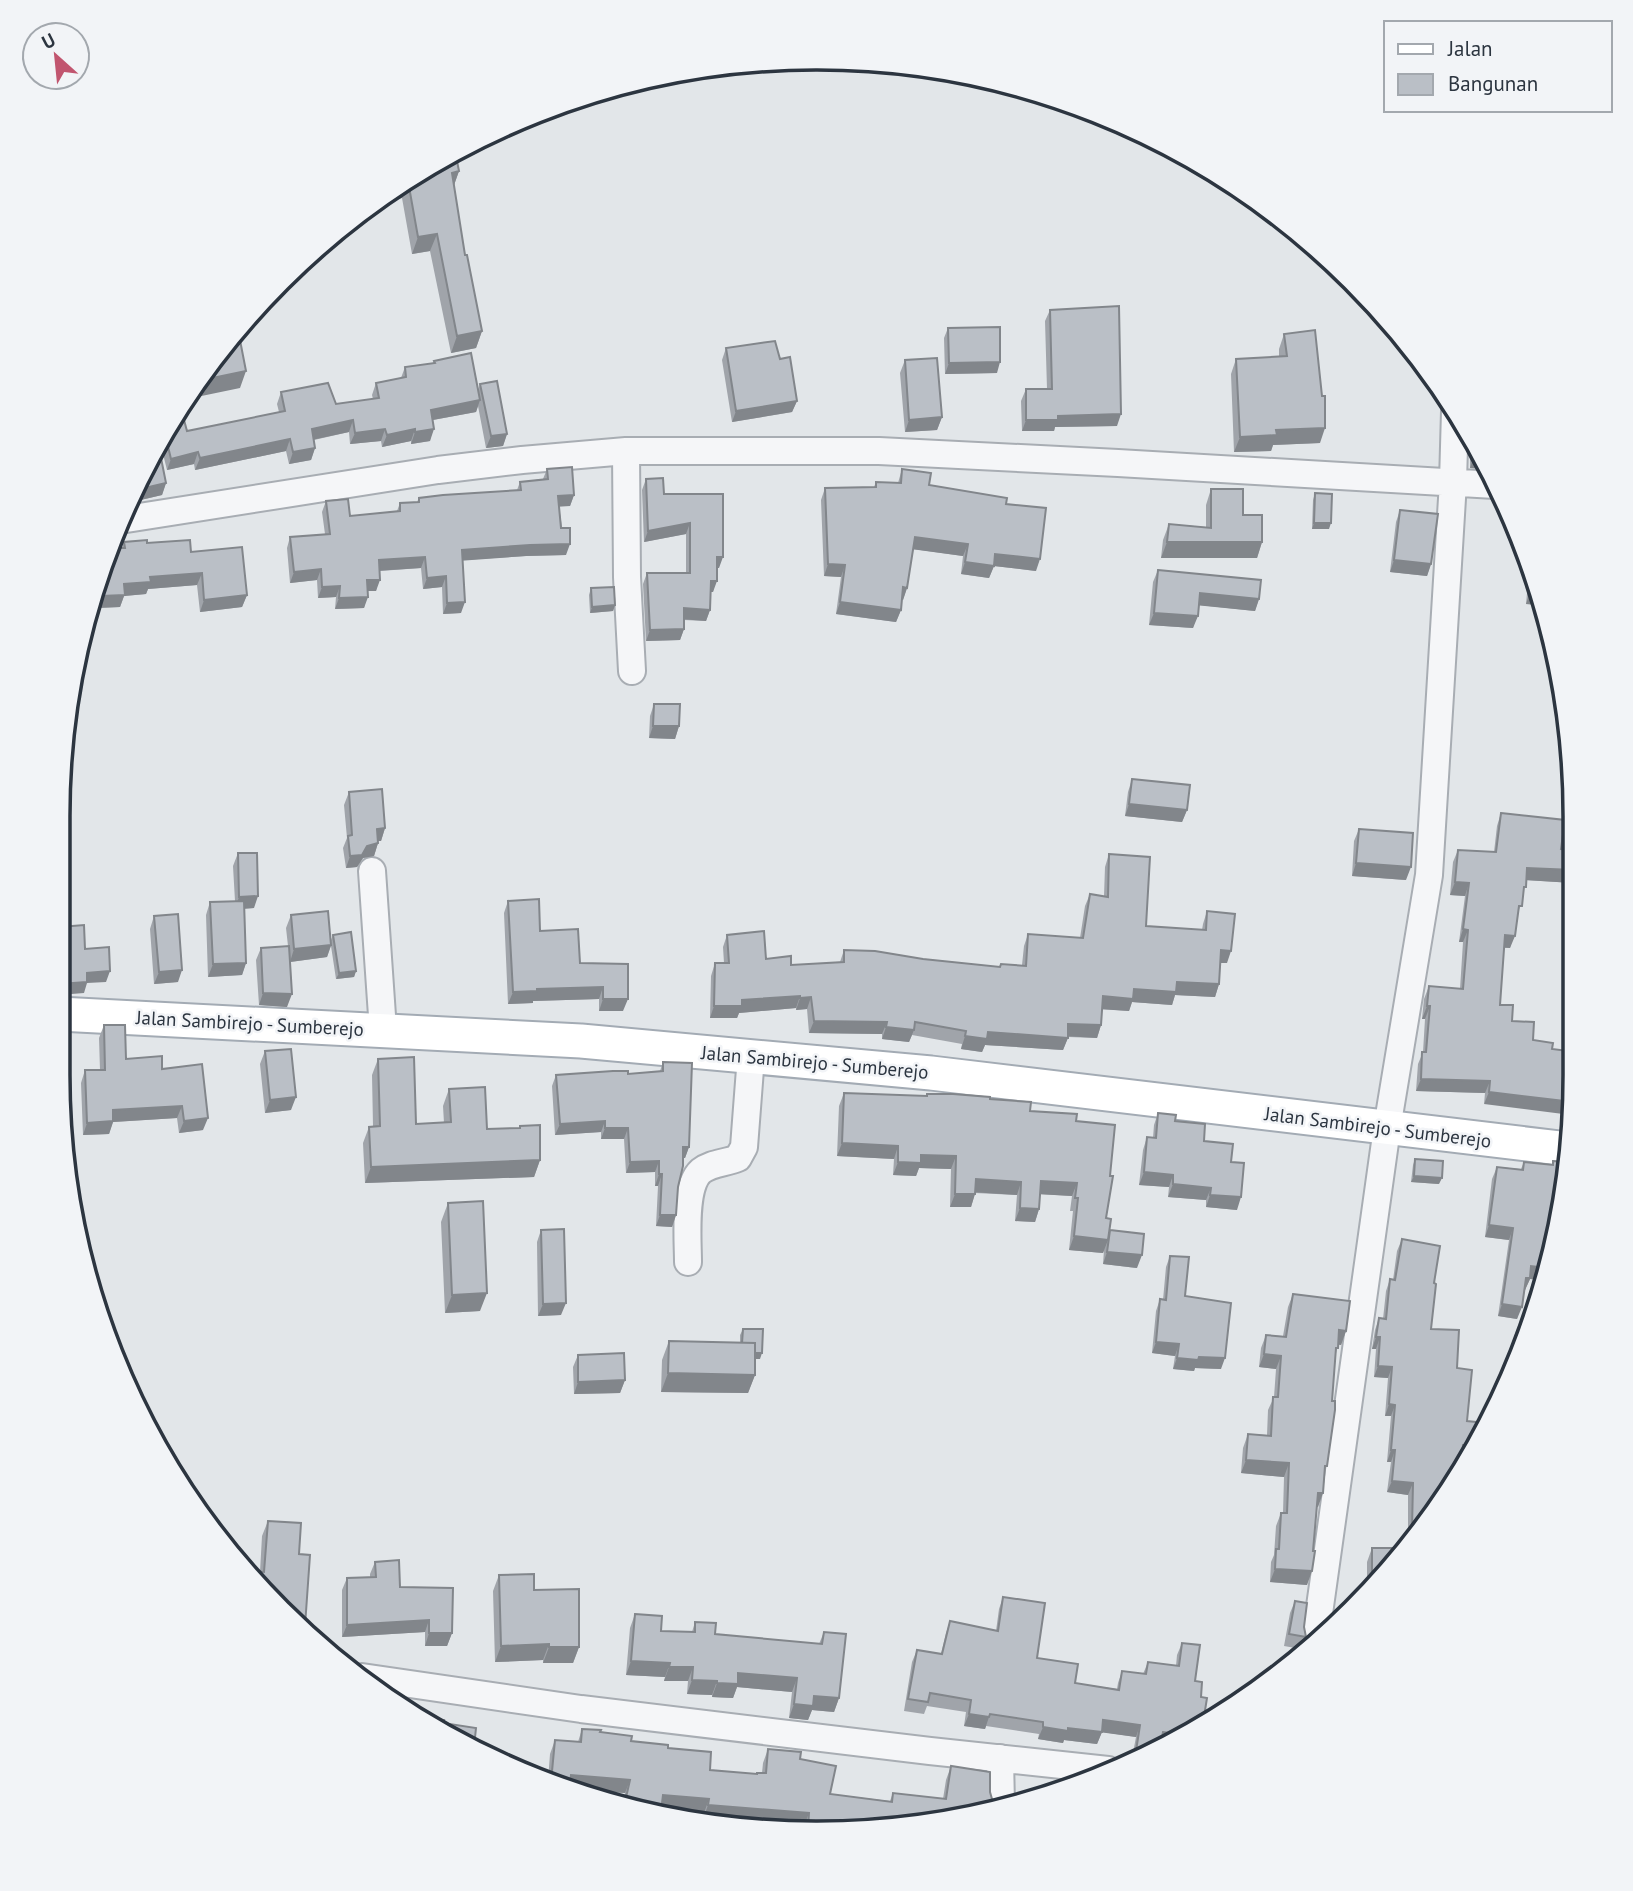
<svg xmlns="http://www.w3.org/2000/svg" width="1633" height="1891" viewBox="0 0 1633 1891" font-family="'PT Sans',sans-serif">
<rect width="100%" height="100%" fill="#e2e6e9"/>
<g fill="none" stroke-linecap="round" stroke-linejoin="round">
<g stroke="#a8adb3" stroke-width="30">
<path id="minor" d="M 626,451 L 627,577 L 632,671
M 120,520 L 438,470 L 522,460 L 626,451 L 879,451 L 1118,463 L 1495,485
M 372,871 L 383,1030
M 688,1262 C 688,1240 683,1187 701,1171 C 711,1163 726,1163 738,1158 L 744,1147 L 751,1056
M 1315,1642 L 1387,1128 L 1429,875 L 1453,482 L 1455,411
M 362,1677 L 581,1709 L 930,1751 L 1108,1770
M 1000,1758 L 1001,1805"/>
</g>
<g stroke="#a3abb4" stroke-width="37">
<path id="major" d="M 59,1014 L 581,1041 L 931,1073 L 1568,1149"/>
</g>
<use href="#minor" stroke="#f5f6f8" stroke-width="26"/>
<use href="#major" stroke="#fff" stroke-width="33"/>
</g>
<path fill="#a0a4aa" d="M 437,160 L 459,171 L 454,185 L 465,255 L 482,331 L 476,348 L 451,353 L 430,251 L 412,254 L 402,198 L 378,202 Z
M 1050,310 L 1117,426 L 1055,427 L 1054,431 L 1022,431 L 1021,401 L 1026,389 L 1047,389 L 1045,321 Z
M 948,328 L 997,373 L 945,374 L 944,338 Z
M 1284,334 L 1320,443 L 1273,445 L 1271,451 L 1234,452 L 1231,374 L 1236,359 L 1279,357 L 1279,349 Z
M 726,348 L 780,359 L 797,401 L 792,412 L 732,422 L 722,360 Z
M 905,360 L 942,417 L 937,430 L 905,432 L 900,373 Z
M 434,361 L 478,390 L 480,384 L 507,434 L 503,446 L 486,448 L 478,406 L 476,412 L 433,420 L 430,441 L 411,444 L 411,441 L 382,447 L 381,441 L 350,444 L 349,432 L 314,440 L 315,448 L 311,460 L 289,464 L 286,451 L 195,470 L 194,464 L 167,470 L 160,442 L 172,423 L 187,431 L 279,412 L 277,404 L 281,392 L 336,404 L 373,399 L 372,395 L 376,383 L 401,378 L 405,367 L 433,364 Z
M 1470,432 L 1473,437 L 1488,469 L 1470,468 Z
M 547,469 L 574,495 L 570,506 L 559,506 L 566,555 L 526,556 L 463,560 L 461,613 L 443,614 L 442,587 L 423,589 L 421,568 L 380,571 L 376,591 L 368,591 L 364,608 L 335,609 L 336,597 L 318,598 L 317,580 L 290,583 L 287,548 L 290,537 L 325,534 L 322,512 L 326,501 L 350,516 L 397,511 L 400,503 L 417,502 L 419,498 L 517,490 L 520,482 L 543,479 Z
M 902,469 L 929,485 L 1006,504 L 1036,571 L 994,566 L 989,578 L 961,574 L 963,556 L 913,549 L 907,588 L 903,600 L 901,599 L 901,610 L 896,622 L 836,614 L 841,577 L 824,576 L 821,500 L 825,488 L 874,487 L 876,482 L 898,483 Z
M 646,479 L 664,494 L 723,494 L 719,568 L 717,568 L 713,592 L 711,592 L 710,610 L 706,621 L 684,620 L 684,629 L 680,640 L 646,641 L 643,584 L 647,573 L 686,573 L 686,534 L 644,542 L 642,490 Z
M 136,481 L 166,483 L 162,495 L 132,502 L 130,495 Z
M 1211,489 L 1243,515 L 1262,542 L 1257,558 L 1161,558 L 1163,540 L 1169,524 L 1206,527 L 1206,505 Z
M 1315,493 L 1329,529 L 1312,529 L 1313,500 Z
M 1400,510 L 1431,564 L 1427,576 L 1390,572 L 1396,522 Z
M 124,542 L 147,543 L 191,552 L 247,595 L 242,607 L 200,612 L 197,585 L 148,589 L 146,594 L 124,596 L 120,607 L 96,608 L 96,601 L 91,602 L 122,548 Z
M 1530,561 L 1535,572 L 1541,605 L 1526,604 Z
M 1158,570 L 1259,599 L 1255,611 L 1199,605 L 1193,628 L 1149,625 L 1153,582 Z
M 591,588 L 615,605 L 613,611 L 590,613 L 589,595 Z
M 654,704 L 679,726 L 675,739 L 649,738 L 650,716 Z
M 1132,779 L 1187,810 L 1182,822 L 1125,816 L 1128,792 Z
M 349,792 L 385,828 L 381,841 L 378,841 L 378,843 L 374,856 L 363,858 L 357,867 L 346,868 L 343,848 L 347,838 L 344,805 Z
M 1501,813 L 1561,849 L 1573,883 L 1526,880 L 1510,948 L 1504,948 L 1500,1005 L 1512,1021 L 1534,1022 L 1484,1104 L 1485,1093 L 1416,1091 L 1418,1064 L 1423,1052 L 1425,1019 L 1422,1019 L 1424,999 L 1429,986 L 1460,989 L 1463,942 L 1459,942 L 1465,896 L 1450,895 L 1453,862 L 1458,850 L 1494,852 L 1497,826 Z
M 1359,829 L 1406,880 L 1352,876 L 1354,841 Z
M 238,853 L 254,908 L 244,909 L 246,963 L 242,975 L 208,977 L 206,915 L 210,902 L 235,901 L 233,866 Z
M 1109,854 L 1146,926 L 1202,930 L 1203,924 L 1207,911 L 1227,963 L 1220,963 L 1219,984 L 1215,997 L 1175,995 L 1172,1005 L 1132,1002 L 1129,1011 L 1102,1009 L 1101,1025 L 1097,1038 L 1068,1037 L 1063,1050 L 985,1045 L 982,1052 L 961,1049 L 962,1044 L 912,1035 L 909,1042 L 882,1039 L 882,1034 L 809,1033 L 807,1009 L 796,1010 L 796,1008 L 739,1013 L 737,1018 L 710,1018 L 711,976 L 715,963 L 724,963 L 723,947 L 727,935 L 766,959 L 791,965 L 840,962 L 844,950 L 999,967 L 1001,964 L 1022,965 L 1024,946 L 1028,934 L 1080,938 L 1085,906 L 1090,894 L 1104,896 L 1105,867 Z
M 508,901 L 540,931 L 580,963 L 623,1011 L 599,1011 L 599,999 L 533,1001 L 533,1003 L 508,1004 L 504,913 Z
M 291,915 L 331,940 L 333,935 L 356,971 L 354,977 L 336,979 L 331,946 L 327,957 L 290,962 L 287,1007 L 259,1005 L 256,960 L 261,948 L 288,946 L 286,928 Z
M 154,916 L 178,982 L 154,984 L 150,929 Z
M 104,1025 L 126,1059 L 162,1069 L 203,1130 L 179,1133 L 177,1118 L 113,1122 L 109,1134 L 83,1135 L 81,1083 L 85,1070 L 100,1070 L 99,1038 Z
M 265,1051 L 291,1110 L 265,1113 L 260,1064 Z
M 378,1059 L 416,1124 L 444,1123 L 443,1106 L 449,1089 L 487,1129 L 519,1128 L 520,1126 L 540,1160 L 534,1177 L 365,1183 L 363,1143 L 369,1127 L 373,1126 L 372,1075 Z
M 663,1062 L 689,1147 L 685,1158 L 683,1158 L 678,1187 L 676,1215 L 672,1227 L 656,1226 L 658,1186 L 655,1186 L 655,1172 L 626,1173 L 624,1139 L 601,1139 L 601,1132 L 555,1135 L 552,1086 L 556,1075 L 628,1074 L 660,1071 Z
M 844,1093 L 926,1096 L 927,1094 L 990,1099 L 1030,1111 L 1076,1121 L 1106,1218 L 1109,1233 L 1137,1268 L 1103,1264 L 1104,1250 L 1103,1253 L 1069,1250 L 1073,1211 L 1070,1211 L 1072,1196 L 1040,1194 L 1039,1209 L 1035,1222 L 1015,1221 L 1017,1195 L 975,1193 L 971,1207 L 950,1207 L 951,1169 L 919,1168 L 916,1176 L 893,1175 L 894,1159 L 837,1156 L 839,1106 Z
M 1158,1113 L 1175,1121 L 1231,1162 L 1237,1210 L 1206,1207 L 1206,1200 L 1168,1197 L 1169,1187 L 1139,1185 L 1143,1150 L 1147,1137 L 1153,1138 L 1154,1125 Z
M 1415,1159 L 1439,1184 L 1411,1182 L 1413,1165 Z
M 1553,1161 L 1561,1223 L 1543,1280 L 1530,1279 L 1525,1290 L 1524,1290 L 1517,1319 L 1498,1316 L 1509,1240 L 1485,1237 L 1492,1179 L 1497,1167 L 1521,1169 L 1524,1162 L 1552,1165 Z
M 448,1203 L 480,1311 L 445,1313 L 441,1222 Z
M 541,1230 L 561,1315 L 538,1316 L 537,1242 Z
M 1402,1239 L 1434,1283 L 1431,1329 L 1457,1368 L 1462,1458 L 1408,1541 L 1408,1495 L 1387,1492 L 1391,1462 L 1387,1462 L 1391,1416 L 1385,1416 L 1388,1378 L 1374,1377 L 1376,1349 L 1372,1349 L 1375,1330 L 1379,1318 L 1383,1319 L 1386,1291 L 1390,1279 L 1393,1280 L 1397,1251 Z
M 1170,1256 L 1185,1296 L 1221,1369 L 1195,1368 L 1194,1371 L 1173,1369 L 1175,1356 L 1152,1353 L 1156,1311 L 1160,1299 L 1163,1300 L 1166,1267 Z
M 1293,1294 L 1346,1331 L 1341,1345 L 1338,1344 L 1336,1353 L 1324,1473 L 1318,1507 L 1317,1507 L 1307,1585 L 1270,1582 L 1271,1562 L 1274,1555 L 1276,1526 L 1281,1513 L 1283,1513 L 1284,1477 L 1241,1473 L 1243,1448 L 1248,1434 L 1267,1435 L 1268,1410 L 1274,1397 L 1276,1369 L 1259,1367 L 1261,1348 L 1266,1335 L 1283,1336 L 1288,1307 Z
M 743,1329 L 760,1359 L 755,1359 L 755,1375 L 748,1393 L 661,1392 L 662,1360 L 669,1341 L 740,1343 L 740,1335 Z
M 578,1355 L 625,1380 L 620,1393 L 574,1394 L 573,1367 Z
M 268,1521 L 299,1554 L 305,1626 L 260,1572 L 262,1536 Z
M 1372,1548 L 1405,1548 L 1367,1594 L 1367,1562 Z
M 375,1562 L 400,1587 L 452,1633 L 447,1646 L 425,1646 L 425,1632 L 342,1637 L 342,1590 L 347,1578 L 370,1577 L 370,1574 Z
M 499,1575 L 534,1590 L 579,1647 L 573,1663 L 543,1663 L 543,1660 L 495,1662 L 493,1591 Z
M 1355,1596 L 1364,1597 L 1350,1614 L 1350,1610 Z
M 1003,1597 L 1037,1658 L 1075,1683 L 1117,1689 L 1118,1683 L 1122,1671 L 1143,1674 L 1148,1662 L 1176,1666 L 1177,1655 L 1182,1643 L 1201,1697 L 1203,1723 L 1132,1758 L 1136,1737 L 1102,1732 L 1097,1744 L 1064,1740 L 1063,1743 L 1038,1739 L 1039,1734 L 986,1726 L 985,1729 L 964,1726 L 966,1712 L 927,1706 L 924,1714 L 904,1711 L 912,1662 L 917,1650 L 941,1654 L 946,1633 L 950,1621 L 996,1631 L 999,1609 Z
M 1295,1601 L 1306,1637 L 1301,1649 L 1284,1646 L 1290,1613 Z
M 635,1614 L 661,1631 L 692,1632 L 695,1622 L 715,1634 L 819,1644 L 824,1632 L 839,1698 L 834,1712 L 812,1710 L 808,1720 L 789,1718 L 792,1692 L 737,1687 L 733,1698 L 712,1697 L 712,1695 L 687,1694 L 688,1681 L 664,1681 L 665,1677 L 626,1675 L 630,1628 Z
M 1247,1685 L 1260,1687 L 1242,1702 L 1242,1698 Z
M 582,1729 L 600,1732 L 631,1741 L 668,1748 L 710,1770 L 757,1774 L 762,1773 L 763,1763 L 768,1749 L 800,1759 L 830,1794 L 890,1801 L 893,1793 L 943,1799 L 946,1780 L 951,1766 L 990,1792 L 867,1832 L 804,1830 L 804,1826 L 703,1819 L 704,1813 L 661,1809 L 661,1812 L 623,1802 L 625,1793 L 580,1790 L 548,1781 L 550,1754 L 555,1740 L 578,1742 Z"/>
<path fill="#82868b" d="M 459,171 L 453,188 L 452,173 Z
M 407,181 L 408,181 L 402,198 L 378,202 Z
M 437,234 L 430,251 L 412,254 L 418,237 Z
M 482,331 L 476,348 L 451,353 L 457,336 Z
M 1000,362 L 997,373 L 945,374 L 949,363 Z
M 246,371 L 240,388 L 187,399 L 198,381 Z
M 480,400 L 476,412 L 427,421 L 431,410 Z
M 797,401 L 792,412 L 732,422 L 736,411 Z
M 1121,414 L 1117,426 L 1055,427 L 1054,431 L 1022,431 L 1026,420 L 1058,416 Z
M 942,417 L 937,430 L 905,432 L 909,420 Z
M 353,420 L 349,432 L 307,441 L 312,429 Z
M 1325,428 L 1320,443 L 1273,445 L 1271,451 L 1234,452 L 1240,437 L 1276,430 Z
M 385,429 L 381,441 L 350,444 L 355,433 Z
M 415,429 L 411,441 L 382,447 L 387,435 Z
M 434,429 L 430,441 L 411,444 L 415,432 Z
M 507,434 L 503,446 L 486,448 L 491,436 Z
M 290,439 L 286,451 L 195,470 L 200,458 Z
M 315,448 L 311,460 L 289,464 L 293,452 Z
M 198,452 L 194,464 L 167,470 L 171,459 Z
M 1474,455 L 1482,456 L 1488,469 L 1470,468 Z
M 166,483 L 162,495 L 132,502 L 136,490 Z
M 574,495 L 570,506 L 554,507 L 558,496 Z
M 690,523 L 686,534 L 644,542 L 648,531 Z
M 1314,523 L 1331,523 L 1329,529 L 1312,529 Z
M 915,537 L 968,544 L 963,556 L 911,549 Z
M 1167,542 L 1262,542 L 1257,558 L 1161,558 Z
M 570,544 L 566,555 L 526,556 L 458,561 L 462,550 L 530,545 Z
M 995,554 L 1040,559 L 1036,571 L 994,566 L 989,578 L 961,574 L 965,562 Z
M 425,557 L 421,568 L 375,571 L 379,560 Z
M 717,557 L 723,557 L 719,568 L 713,568 Z
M 1394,560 L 1431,564 L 1427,576 L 1390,572 Z
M 828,564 L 845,565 L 841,577 L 824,576 Z
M 321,569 L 317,580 L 290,583 L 294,572 Z
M 202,573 L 197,585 L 148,589 L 146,594 L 124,596 L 120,607 L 96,608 L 101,596 L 124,584 L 150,577 Z
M 446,576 L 442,587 L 423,589 L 427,578 Z
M 367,580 L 380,580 L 376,591 L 363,591 Z
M 711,581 L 717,581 L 713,592 L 707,592 Z
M 340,586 L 336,597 L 318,598 L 322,587 Z
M 903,587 L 907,588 L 903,600 L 898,599 Z
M 100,589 L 96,601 L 91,602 L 94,590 Z
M 1530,592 L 1539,593 L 1541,605 L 1526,604 Z
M 1200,593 L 1259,599 L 1255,611 L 1195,605 Z
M 247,595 L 242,607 L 200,612 L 204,600 Z
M 368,597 L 364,608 L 335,609 L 339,598 Z
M 465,602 L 461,613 L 443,614 L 447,603 Z
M 840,602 L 901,610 L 896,622 L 836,614 Z
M 615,605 L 613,611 L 590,613 L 592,607 Z
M 684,608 L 710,610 L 706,621 L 680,619 Z
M 1154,613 L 1198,616 L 1193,628 L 1149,625 Z
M 684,629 L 680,640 L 646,641 L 650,630 Z
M 653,726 L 679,726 L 675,739 L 649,738 Z
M 1129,804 L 1187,810 L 1182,822 L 1125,816 Z
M 385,828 L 381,841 L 372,841 L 377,829 Z
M 378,843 L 374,856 L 363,858 L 357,867 L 346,868 L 350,856 L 367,846 Z
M 1356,863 L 1411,867 L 1406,880 L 1352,876 Z
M 1527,868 L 1574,870 L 1574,879 L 1573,883 L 1522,880 Z
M 1455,882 L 1469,883 L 1465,896 L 1450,895 Z
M 258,896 L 254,908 L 235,909 L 239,897 Z
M 1463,929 L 1468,930 L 1463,942 L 1459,942 Z
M 1505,935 L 1515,936 L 1510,948 L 1500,947 Z
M 331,945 L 327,957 L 290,962 L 294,949 Z
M 1221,950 L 1231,951 L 1227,963 L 1216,963 Z
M 246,963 L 242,975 L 208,977 L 213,964 Z
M 182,970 L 178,982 L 154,984 L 159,972 Z
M 110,971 L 106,982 L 87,983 L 84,993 L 59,995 L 59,984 L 87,973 Z
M 356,971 L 354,977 L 336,979 L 339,973 Z
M 1177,982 L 1219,984 L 1215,997 L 1175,995 L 1172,1005 L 1132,1002 L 1129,1011 L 1098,1009 L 1103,996 L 1134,989 Z
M 603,987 L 599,999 L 533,1001 L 533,1003 L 508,1004 L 513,992 L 537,989 Z
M 263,993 L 292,994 L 287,1007 L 259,1005 Z
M 800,996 L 796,1008 L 739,1013 L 737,1018 L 710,1018 L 714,1006 L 742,1000 Z
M 811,997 L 807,1009 L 796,1010 L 800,998 Z
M 603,999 L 628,999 L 623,1011 L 599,1011 Z
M 1427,1006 L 1430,1006 L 1425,1019 L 1422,1019 Z
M 814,1021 L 887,1022 L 882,1034 L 809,1033 Z
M 1068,1024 L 1101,1025 L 1097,1038 L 1064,1036 Z
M 886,1027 L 914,1030 L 909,1042 L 882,1039 Z
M 988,1032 L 1068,1038 L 1063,1050 L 985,1045 L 982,1052 L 961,1049 L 965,1036 Z
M 1421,1079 L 1490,1081 L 1485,1093 L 1416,1091 Z
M 1489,1092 L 1573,1102 L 1571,1115 L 1484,1104 Z
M 296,1097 L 291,1110 L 265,1113 L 270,1100 Z
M 182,1106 L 177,1118 L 113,1122 L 109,1134 L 83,1135 L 87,1123 L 113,1110 Z
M 208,1118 L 203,1130 L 179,1133 L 184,1121 Z
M 605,1121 L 601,1132 L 555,1135 L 560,1124 Z
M 605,1128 L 628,1128 L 624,1139 L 601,1139 Z
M 842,1143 L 898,1146 L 894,1159 L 837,1156 Z
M 683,1147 L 689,1147 L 685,1158 L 679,1158 Z
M 921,1155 L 956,1156 L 951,1169 L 919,1168 L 916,1176 L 893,1175 L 898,1162 Z
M 540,1160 L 534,1177 L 365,1183 L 371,1167 Z
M 659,1161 L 655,1172 L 626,1173 L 630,1162 Z
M 1144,1172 L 1173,1175 L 1169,1187 L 1139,1185 Z
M 659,1174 L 662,1174 L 658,1186 L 655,1186 Z
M 1414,1176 L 1442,1178 L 1439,1184 L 1411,1182 Z
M 976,1179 L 1021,1182 L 1017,1195 L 971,1192 Z
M 1041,1181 L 1077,1183 L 1072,1196 L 1036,1194 Z
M 1173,1184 L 1211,1188 L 1206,1200 L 1168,1197 Z
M 955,1194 L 975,1194 L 971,1207 L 950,1207 Z
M 1210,1195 L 1241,1197 L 1237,1210 L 1206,1207 Z
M 1020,1208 L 1039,1209 L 1035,1222 L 1015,1221 Z
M 660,1215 L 676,1215 L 672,1227 L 656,1226 Z
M 1489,1225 L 1513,1228 L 1509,1240 L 1485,1237 Z
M 1074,1236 L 1108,1240 L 1103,1253 L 1069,1250 Z
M 1107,1252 L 1142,1255 L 1137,1268 L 1103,1264 Z
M 1531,1266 L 1547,1268 L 1543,1280 L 1530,1279 L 1525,1290 L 1521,1290 Z
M 487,1293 L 480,1311 L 445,1313 L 452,1295 Z
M 566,1303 L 561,1315 L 538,1316 L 543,1304 Z
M 1502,1304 L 1522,1307 L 1517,1319 L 1498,1316 Z
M 1339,1330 L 1346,1331 L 1341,1345 L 1334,1344 Z
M 1376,1337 L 1380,1337 L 1376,1349 L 1372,1349 Z
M 1156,1342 L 1179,1344 L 1175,1356 L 1152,1353 Z
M 742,1353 L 762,1353 L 760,1359 L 740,1359 Z
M 1264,1354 L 1281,1356 L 1276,1369 L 1259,1367 Z
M 1199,1357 L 1225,1358 L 1221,1369 L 1195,1368 L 1194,1371 L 1173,1369 L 1177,1358 Z
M 1378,1366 L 1392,1367 L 1388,1378 L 1374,1377 Z
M 668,1373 L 755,1375 L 748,1393 L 661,1392 Z
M 625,1380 L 620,1393 L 574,1394 L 578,1382 Z
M 1389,1404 L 1395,1405 L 1391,1416 L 1385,1416 Z
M 1463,1445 L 1474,1446 L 1468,1458 L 1459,1457 Z
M 1391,1450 L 1395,1450 L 1391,1462 L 1387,1462 Z
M 1246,1460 L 1289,1463 L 1284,1477 L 1241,1473 Z
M 1392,1481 L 1413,1483 L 1408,1495 L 1387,1492 Z
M 1318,1493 L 1323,1493 L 1318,1507 L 1313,1506 Z
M 1412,1529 L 1420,1529 L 1410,1541 L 1408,1541 Z
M 1275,1569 L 1312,1571 L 1307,1585 L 1270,1582 Z
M 429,1620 L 425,1632 L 342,1637 L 347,1625 Z
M 429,1633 L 452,1633 L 447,1646 L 425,1646 Z
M 549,1644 L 543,1660 L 495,1662 L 501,1646 Z
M 549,1647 L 579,1647 L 573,1663 L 543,1663 Z
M 631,1661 L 670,1663 L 665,1677 L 626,1675 Z
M 669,1667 L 693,1667 L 688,1681 L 664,1681 Z
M 738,1673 L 797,1678 L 792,1692 L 737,1687 L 733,1698 L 712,1697 L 717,1683 Z
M 692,1680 L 717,1681 L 712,1695 L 687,1694 Z
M 814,1696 L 839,1698 L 834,1712 L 812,1710 L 808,1720 L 789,1718 L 794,1704 Z
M 969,1714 L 989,1717 L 985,1729 L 964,1726 Z
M 1103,1720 L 1140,1725 L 1136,1737 L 1099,1732 Z
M 1043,1727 L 1068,1728 L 1102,1732 L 1097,1744 L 1064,1740 L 1063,1743 L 1038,1739 Z
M 1163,1732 L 1180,1734 L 1160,1744 Z
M 571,1775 L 630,1780 L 625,1793 L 580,1790 L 553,1783 Z
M 663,1795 L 709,1799 L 704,1813 L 658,1809 Z
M 708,1805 L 809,1813 L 804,1826 L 703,1819 Z
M 808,1827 L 847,1831 L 807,1830 Z"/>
<path fill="#babfc6" stroke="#82868b" stroke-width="2" d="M 455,151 L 459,171 L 452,173 L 465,255 L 467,255 L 482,331 L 457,336 L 437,234 L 418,237 L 408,181 L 407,181 L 437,160 Z
M 1119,306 L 1121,414 L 1058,416 L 1058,420 L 1026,420 L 1026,389 L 1052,389 L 1050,310 Z
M 1000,327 L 1000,362 L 949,363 L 948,328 Z
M 240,328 L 241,334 L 239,335 L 246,371 L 198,381 L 215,354 Z
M 1315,330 L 1322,396 L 1325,396 L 1325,428 L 1276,430 L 1277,435 L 1240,437 L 1236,359 L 1287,356 L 1284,334 Z
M 775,341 L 780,359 L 790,357 L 797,401 L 736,411 L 726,348 Z
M 471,353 L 480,400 L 431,410 L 434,429 L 415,432 L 415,429 L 387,435 L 385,429 L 355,433 L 353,420 L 312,429 L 315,448 L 293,452 L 290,439 L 200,458 L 198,452 L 171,459 L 165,434 L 172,423 L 184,420 L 187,431 L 285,411 L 281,392 L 328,383 L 336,404 L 379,398 L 376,383 L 406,377 L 405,367 L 435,363 L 434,361 Z
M 937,358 L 942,417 L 909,420 L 905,360 Z
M 497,381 L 507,434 L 491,436 L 480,384 Z
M 1475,439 L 1482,456 L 1474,455 Z
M 156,448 L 159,448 L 166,483 L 136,490 L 135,483 L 136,481 Z
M 572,467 L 574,495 L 558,496 L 561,528 L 570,528 L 570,544 L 530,545 L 462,550 L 465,602 L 447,603 L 446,576 L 427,578 L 425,557 L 379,560 L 380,580 L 367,580 L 368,597 L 339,598 L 340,586 L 322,587 L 321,569 L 294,572 L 290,537 L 330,534 L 326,501 L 348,499 L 350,516 L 400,511 L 400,503 L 419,502 L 419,498 L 443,495 L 521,490 L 520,482 L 548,479 L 547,469 Z
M 902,469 L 931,473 L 929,485 L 1007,498 L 1006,504 L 1046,508 L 1040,559 L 995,554 L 994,566 L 965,562 L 968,544 L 915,537 L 907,588 L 903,587 L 901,610 L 840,602 L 845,565 L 828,564 L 825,488 L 876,487 L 876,482 L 901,483 Z
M 663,478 L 664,494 L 723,494 L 723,557 L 717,557 L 717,581 L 711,581 L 710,610 L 684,608 L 684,629 L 650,630 L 647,573 L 690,573 L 690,523 L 648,531 L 646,479 Z
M 1211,489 L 1243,489 L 1243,515 L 1262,515 L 1262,542 L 1167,542 L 1169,524 L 1211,528 Z
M 1315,493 L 1332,494 L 1331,523 L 1314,523 Z
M 1400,510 L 1438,514 L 1431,564 L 1394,560 Z
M 147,540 L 147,543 L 190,540 L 191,552 L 242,547 L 247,595 L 204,600 L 202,573 L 150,577 L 151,582 L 124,584 L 125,595 L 101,596 L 100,589 L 94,590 L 98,573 L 108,548 L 125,548 L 124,542 Z
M 1533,567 L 1535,572 L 1539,593 L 1530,592 Z
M 1158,570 L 1261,580 L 1259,599 L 1200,593 L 1198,616 L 1154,613 Z
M 614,587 L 615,605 L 592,607 L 591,588 Z
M 654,704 L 680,704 L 679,726 L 653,726 Z
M 1132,779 L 1190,785 L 1187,810 L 1129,804 Z
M 382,789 L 385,828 L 377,829 L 378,843 L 367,846 L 362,855 L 350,856 L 348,836 L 352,835 L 349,792 Z
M 1501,813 L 1565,820 L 1561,849 L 1574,850 L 1574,870 L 1527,868 L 1526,887 L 1524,887 L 1522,906 L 1519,906 L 1515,936 L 1505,935 L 1500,1005 L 1513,1005 L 1512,1021 L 1534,1022 L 1533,1040 L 1553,1043 L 1552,1049 L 1575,1052 L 1575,1075 L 1573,1102 L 1489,1092 L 1490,1081 L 1421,1079 L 1422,1052 L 1426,1052 L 1430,1006 L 1427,1006 L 1429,986 L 1463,989 L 1468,930 L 1463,929 L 1469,883 L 1455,882 L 1458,850 L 1496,852 Z
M 1359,829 L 1413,833 L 1411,867 L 1356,863 Z
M 238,853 L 257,853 L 258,896 L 239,897 Z
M 1109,854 L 1150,857 L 1146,926 L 1206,930 L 1207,911 L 1235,914 L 1231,951 L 1221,950 L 1219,984 L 1177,982 L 1176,992 L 1134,989 L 1133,999 L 1103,996 L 1101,1025 L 1068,1024 L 1068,1038 L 988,1032 L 987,1039 L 965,1036 L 966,1031 L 915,1022 L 914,1030 L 886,1027 L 887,1022 L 814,1021 L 811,997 L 800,998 L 800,996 L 742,1000 L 742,1006 L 714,1006 L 715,963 L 729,963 L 727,935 L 764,931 L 766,959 L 791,956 L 791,965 L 844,962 L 844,950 L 875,951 L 923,959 L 1000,967 L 1001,964 L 1026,966 L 1028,934 L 1083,938 L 1090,894 L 1108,897 Z
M 539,899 L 540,931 L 578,929 L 580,963 L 628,964 L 628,999 L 603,999 L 603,987 L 537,989 L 537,991 L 513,992 L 508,901 Z
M 244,901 L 246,963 L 213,964 L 210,902 Z
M 328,911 L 331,945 L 294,949 L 291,915 Z
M 178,914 L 182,970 L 159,972 L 154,916 Z
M 84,925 L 85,949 L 109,947 L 110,971 L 87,973 L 87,982 L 59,984 L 60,927 Z
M 351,932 L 356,971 L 339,973 L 333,935 Z
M 289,946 L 292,994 L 263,993 L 261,948 Z
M 104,1025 L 125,1025 L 126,1059 L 162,1056 L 162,1069 L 202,1064 L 208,1118 L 184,1121 L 182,1106 L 113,1110 L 113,1121 L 87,1123 L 85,1070 L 105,1070 Z
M 291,1049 L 296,1097 L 270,1100 L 265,1051 Z
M 414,1057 L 416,1124 L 451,1122 L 449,1089 L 485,1087 L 487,1129 L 520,1128 L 520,1126 L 540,1125 L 540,1160 L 371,1167 L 369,1127 L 380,1126 L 378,1059 Z
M 663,1062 L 692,1063 L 689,1147 L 683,1147 L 683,1166 L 678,1187 L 676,1215 L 660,1215 L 662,1174 L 659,1174 L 659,1161 L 630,1162 L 628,1128 L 605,1128 L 605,1121 L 560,1124 L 556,1075 L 613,1071 L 628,1071 L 628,1074 L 663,1071 Z
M 844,1093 L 927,1096 L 927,1094 L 953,1094 L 990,1097 L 990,1099 L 1031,1102 L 1030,1111 L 1077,1114 L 1076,1121 L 1115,1125 L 1110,1176 L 1113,1176 L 1106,1218 L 1111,1219 L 1108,1240 L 1074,1236 L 1078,1198 L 1075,1198 L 1077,1183 L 1041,1181 L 1039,1209 L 1020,1208 L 1021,1182 L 976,1179 L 975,1194 L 955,1194 L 956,1156 L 921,1155 L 921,1163 L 898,1162 L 898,1146 L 842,1143 Z
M 1158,1113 L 1176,1115 L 1175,1121 L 1205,1124 L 1204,1141 L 1233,1144 L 1231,1162 L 1244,1163 L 1241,1197 L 1210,1195 L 1211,1188 L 1173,1184 L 1173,1175 L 1144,1172 L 1147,1137 L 1156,1138 Z
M 1415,1159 L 1443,1161 L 1442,1178 L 1414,1176 Z
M 1553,1161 L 1567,1162 L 1561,1223 L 1547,1268 L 1531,1266 L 1530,1278 L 1526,1278 L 1522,1307 L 1502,1304 L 1513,1228 L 1489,1225 L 1497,1167 L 1523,1170 L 1524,1162 L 1553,1165 Z
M 483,1201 L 487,1293 L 452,1295 L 448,1203 Z
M 564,1229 L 566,1303 L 543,1304 L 541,1230 Z
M 1110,1230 L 1144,1234 L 1142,1255 L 1107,1252 Z
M 1402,1239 L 1440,1246 L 1434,1283 L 1436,1284 L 1431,1329 L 1459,1330 L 1457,1368 L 1472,1370 L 1467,1421 L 1487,1423 L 1474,1446 L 1463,1445 L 1461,1471 L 1448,1496 L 1420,1529 L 1412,1529 L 1413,1483 L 1392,1481 L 1395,1450 L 1391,1450 L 1395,1405 L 1389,1404 L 1392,1367 L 1378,1366 L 1380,1337 L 1376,1337 L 1379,1318 L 1386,1319 L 1390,1279 L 1395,1280 Z
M 1170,1256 L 1189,1257 L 1185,1296 L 1231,1303 L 1225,1358 L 1199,1357 L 1198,1360 L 1177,1358 L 1179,1344 L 1156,1342 L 1160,1299 L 1166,1300 Z
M 1293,1294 L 1350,1301 L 1346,1331 L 1339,1330 L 1338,1348 L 1336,1348 L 1332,1401 L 1335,1401 L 1335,1410 L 1327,1466 L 1325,1466 L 1323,1493 L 1318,1493 L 1313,1551 L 1315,1551 L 1312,1571 L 1275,1569 L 1276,1549 L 1279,1549 L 1281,1513 L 1287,1513 L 1289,1463 L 1246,1460 L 1248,1434 L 1271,1436 L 1273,1397 L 1278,1397 L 1281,1356 L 1264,1354 L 1266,1335 L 1286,1337 Z
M 743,1329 L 763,1329 L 762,1353 L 755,1353 L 755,1343 L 742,1343 Z
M 669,1341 L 755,1343 L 755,1375 L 668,1373 Z
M 624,1353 L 625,1380 L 578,1382 L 578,1355 Z
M 268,1521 L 301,1523 L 299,1554 L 310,1555 L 305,1626 L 246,1574 L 243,1570 L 264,1572 Z
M 1372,1548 L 1405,1548 L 1372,1588 Z
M 399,1560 L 400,1587 L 453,1588 L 452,1633 L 429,1633 L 429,1620 L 347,1625 L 347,1578 L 376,1577 L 375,1562 Z
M 534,1574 L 534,1590 L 579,1589 L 579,1647 L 549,1647 L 549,1644 L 501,1646 L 499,1575 Z
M 1355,1596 L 1364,1597 L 1353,1611 Z
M 1003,1597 L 1045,1603 L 1037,1658 L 1078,1664 L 1075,1683 L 1119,1690 L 1122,1671 L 1146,1674 L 1148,1662 L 1179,1666 L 1182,1643 L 1200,1645 L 1195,1681 L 1202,1682 L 1201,1697 L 1207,1698 L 1203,1723 L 1180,1734 L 1163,1732 L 1161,1743 L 1143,1752 L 1136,1751 L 1140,1725 L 1103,1720 L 1102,1732 L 1068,1728 L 1068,1731 L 1043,1727 L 1043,1722 L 990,1714 L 989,1717 L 969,1714 L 971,1700 L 930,1693 L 928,1702 L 908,1699 L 917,1650 L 942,1654 L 950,1621 L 998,1631 Z
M 1295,1601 L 1307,1603 L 1304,1627 L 1306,1637 L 1289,1634 Z
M 635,1614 L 662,1616 L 661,1631 L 695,1632 L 695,1622 L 716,1623 L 715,1634 L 822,1644 L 824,1632 L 846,1634 L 839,1698 L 814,1696 L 813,1706 L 794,1704 L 797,1678 L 738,1673 L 738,1684 L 717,1683 L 717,1681 L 692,1680 L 693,1667 L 669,1667 L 670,1663 L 631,1661 Z
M 1338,1615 L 1347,1616 L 1336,1625 Z
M 1247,1685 L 1260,1687 L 1244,1700 Z
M 415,1716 L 444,1720 L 443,1723 L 476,1728 L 474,1747 Z
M 582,1729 L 601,1730 L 600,1732 L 632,1736 L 631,1741 L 668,1745 L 668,1748 L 711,1752 L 710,1770 L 757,1774 L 757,1773 L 766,1773 L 768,1749 L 801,1752 L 800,1759 L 836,1766 L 830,1794 L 892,1802 L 893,1793 L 946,1799 L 951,1766 L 990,1772 L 990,1792 L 992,1799 L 996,1803 L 995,1806 L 867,1832 L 847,1831 L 808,1827 L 809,1813 L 708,1805 L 709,1799 L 663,1795 L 661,1811 L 649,1809 L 625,1802 L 630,1780 L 571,1775 L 570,1784 L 551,1782 L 555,1740 L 581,1742 Z"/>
<g text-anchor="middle" stroke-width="5" stroke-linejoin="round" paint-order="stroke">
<g font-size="19" fill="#2c3540" stroke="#f2f4f7">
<text transform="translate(250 1023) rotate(3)" y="7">Jalan Sambirejo - Sumberejo</text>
<text transform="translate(815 1062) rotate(5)" y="7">Jalan Sambirejo - Sumberejo</text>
<text transform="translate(1378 1127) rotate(7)" y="7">Jalan Sambirejo - Sumberejo</text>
</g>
</g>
<path d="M0 0H1633V1891H0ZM816 70H817A746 746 0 0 1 1563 816V1075A746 746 0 0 1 817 1821H816A746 746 0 0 1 70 1075V816A746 746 0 0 1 816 70Z" fill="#f2f4f7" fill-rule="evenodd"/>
<path fill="none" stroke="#2c3540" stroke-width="3.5" d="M816 70H817A746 746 0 0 1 1563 816V1075A746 746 0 0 1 817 1821H816A746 746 0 0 1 70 1075V816A746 746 0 0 1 816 70Z"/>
<rect x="1384" y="21" width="228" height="91" fill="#f2f4f7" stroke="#a3a8ae" stroke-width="2"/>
<rect x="1398" y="44" width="35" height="10" fill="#ffffff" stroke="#a3a8ae" stroke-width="2"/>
<text x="1448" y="56" font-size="21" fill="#2c3540">Jalan</text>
<rect x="1398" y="74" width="35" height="21" fill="#babfc6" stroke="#a3a8ae" stroke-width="2"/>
<text x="1448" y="91" font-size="21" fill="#2c3540">Bangunan</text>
<g transform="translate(56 56) rotate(333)"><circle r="33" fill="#f2f4f7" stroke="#a3a8ae" stroke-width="2"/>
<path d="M0-5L12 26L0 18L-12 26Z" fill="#c1556f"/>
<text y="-10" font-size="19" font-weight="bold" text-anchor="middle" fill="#2c3540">U</text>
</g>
</svg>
